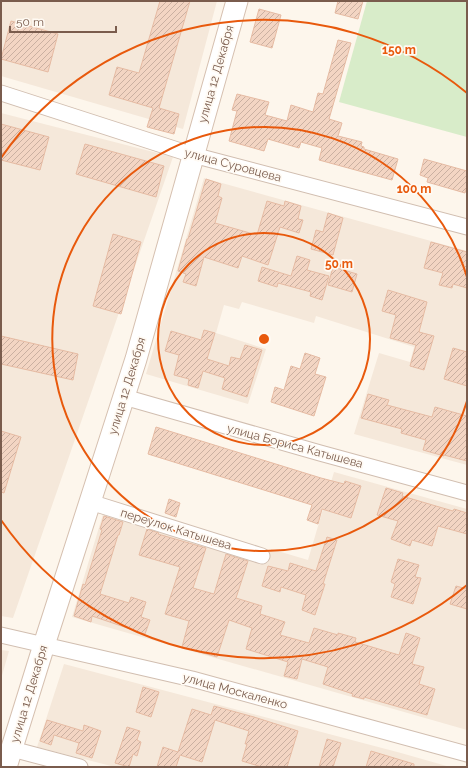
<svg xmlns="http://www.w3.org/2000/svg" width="468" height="768" viewBox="0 0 468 768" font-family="Raleway,sans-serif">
<defs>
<pattern id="building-hatch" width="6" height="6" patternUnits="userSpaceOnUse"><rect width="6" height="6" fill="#f3d5c3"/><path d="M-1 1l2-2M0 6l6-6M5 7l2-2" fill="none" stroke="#cab0a1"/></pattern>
</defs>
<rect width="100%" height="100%" fill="#fdf6ec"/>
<path fill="#f5e8da" d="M 1,1 L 217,1 L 183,129 L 1,76 Z
M 1,113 L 173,157 L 13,618 L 1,616 Z
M 204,178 L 467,251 L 467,465 L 354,434 L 379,353 L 410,362 L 414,347 L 316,316 L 314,323 L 242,302 L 239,309 L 224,305 L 216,333 L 266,349 L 248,404 L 146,374 Z
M 334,472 L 467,509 L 467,730 L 72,617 L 103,514 L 267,563 L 271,549 L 308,560 Z
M 1,650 L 9,651 L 1,679 Z
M 64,664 L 401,753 L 450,767 L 115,767 L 37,747 Z"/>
<path fill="#d8ecc9" d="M 367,1 L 467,1 L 467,137 L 339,102 Z"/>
<path fill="url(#building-hatch)" stroke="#e6bba3" d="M 160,1 L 190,1 L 159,108 L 179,114 L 174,134 L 147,127 L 153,108 L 109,95 L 117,67 L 139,73 Z
M 338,1 L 363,1 L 358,19 L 335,13 Z
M 259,9 L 281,15 L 272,48 L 250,42 Z
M 11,21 L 58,34 L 48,72 L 1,59 Z
M 338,40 L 351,43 L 329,119 L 342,123 L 338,136 L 362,142 L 361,146 L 364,147 L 364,149 L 398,159 L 392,180 L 319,160 L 322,148 L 301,142 L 299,148 L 268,139 L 264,151 L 229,141 L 237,111 L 232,110 L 237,94 L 269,102 L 265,115 L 287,121 L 291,105 L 313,112 L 318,93 L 323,94 Z
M 1,124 L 49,137 L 40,170 L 1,160 Z
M 85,144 L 164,166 L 156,197 L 76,174 Z
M 424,159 L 467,171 L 467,186 L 465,193 L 427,182 L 428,178 L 420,175 Z
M 206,179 L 221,184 L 218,196 L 222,198 L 215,223 L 257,235 L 267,201 L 284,206 L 285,201 L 301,206 L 298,219 L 303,220 L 299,233 L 280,227 L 268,265 L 242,256 L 238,268 L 204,257 L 196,286 L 183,282 L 186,274 L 178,271 L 187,239 L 188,239 Z
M 328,213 L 343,218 L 333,255 L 311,249 L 316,230 L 323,232 Z
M 113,234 L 141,242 L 121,314 L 93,306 Z
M 431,242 L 467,252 L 467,288 L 453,284 L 452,288 L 439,285 L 443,273 L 424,268 Z
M 297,256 L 310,260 L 307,270 L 329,276 L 322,300 L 310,296 L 311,292 L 278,283 L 277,287 L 258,281 L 262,267 L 291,276 Z
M 333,267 L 357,274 L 352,292 L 328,285 Z
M 388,290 L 427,302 L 419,332 L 434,336 L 424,370 L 410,366 L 416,345 L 390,338 L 396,315 L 382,311 Z
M 204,330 L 215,333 L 207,359 L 229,366 L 231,357 L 240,359 L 245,345 L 262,350 L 247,397 L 222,389 L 225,378 L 203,371 L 198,388 L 188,385 L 189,379 L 174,375 L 179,355 L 165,351 L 171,331 L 201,340 Z
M 1,336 L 78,354 L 73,380 L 1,364 Z
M 453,348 L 467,352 L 467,386 L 444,379 Z
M 305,353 L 320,358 L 315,374 L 326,377 L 314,416 L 271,402 L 275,387 L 284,390 L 291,366 L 300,369 Z
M 368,394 L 389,400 L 387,405 L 432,417 L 435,407 L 467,416 L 467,461 L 444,455 L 444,456 L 423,450 L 426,440 L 401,433 L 402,429 L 361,418 Z
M 156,427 L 321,478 L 344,484 L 345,481 L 361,486 L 351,518 L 322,509 L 318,524 L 307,520 L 312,505 L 148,454 Z
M 1,431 L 21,437 L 4,493 L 1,492 Z
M 386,488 L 403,493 L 402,496 L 453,511 L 454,509 L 467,513 L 467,534 L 438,526 L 432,546 L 412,540 L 410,546 L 391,539 L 398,521 L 377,515 Z
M 169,499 L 180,503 L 176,517 L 165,513 Z
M 104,516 L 123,522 L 119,535 L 118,535 L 100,594 L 129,603 L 131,597 L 146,602 L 141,617 L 150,620 L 145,634 L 92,616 L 91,622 L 74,616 L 83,584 L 85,585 L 102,530 L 100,529 Z
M 147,529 L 159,533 L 158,534 L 206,548 L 193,588 L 214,594 L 226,554 L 248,561 L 236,598 L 262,606 L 260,614 L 285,622 L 280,635 L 309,643 L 314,628 L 338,635 L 338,633 L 356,638 L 355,642 L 399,655 L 406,633 L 420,638 L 412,664 L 424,667 L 419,684 L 435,689 L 427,715 L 364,697 L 364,699 L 352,696 L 353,694 L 323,684 L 328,667 L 302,659 L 297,679 L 284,676 L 288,662 L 246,649 L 252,628 L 229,620 L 217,657 L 182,647 L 189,621 L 165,614 L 180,567 L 139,555 Z
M 327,537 L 337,540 L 323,584 L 325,584 L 315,615 L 302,610 L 306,595 L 281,587 L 280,592 L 262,586 L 268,566 L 288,571 L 290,563 L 316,571 Z
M 398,559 L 419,565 L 415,577 L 421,578 L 413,604 L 391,597 L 395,584 L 391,582 Z
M 456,586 L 467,589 L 467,609 L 450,604 Z
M 143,687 L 159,692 L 151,717 L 136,712 Z
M 214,706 L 254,717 L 298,731 L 287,767 L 262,767 L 242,761 L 247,744 L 245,744 L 249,731 L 215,720 L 202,762 L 180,755 L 176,767 L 157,767 L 163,747 L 178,752 L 192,709 L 211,715 Z
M 47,720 L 83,731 L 84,725 L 101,731 L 92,758 L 76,753 L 79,743 L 54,735 L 51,745 L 40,741 Z
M 127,727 L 140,731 L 137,740 L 141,742 L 137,756 L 133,754 L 129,767 L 115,763 Z
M 327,739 L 341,743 L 333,767 L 319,767 Z
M 371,751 L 414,764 L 414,767 L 366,767 Z"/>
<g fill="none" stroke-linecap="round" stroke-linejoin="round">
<g stroke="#d1beb0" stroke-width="17">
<path id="minor" d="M 1,93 L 193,155 L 467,227
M 124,397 L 320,453 L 467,493
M 90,502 L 262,556
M 1,635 L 192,679 L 467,754
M 12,749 L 80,767"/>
</g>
<g stroke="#d6c0b0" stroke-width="23">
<path id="secondary" d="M 6,767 L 44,645 L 136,359 L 237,1"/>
</g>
<use href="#minor" stroke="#fff" stroke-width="15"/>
<use href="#secondary" stroke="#fff" stroke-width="21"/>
</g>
<g fill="none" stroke="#e8590c" stroke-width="2">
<circle cx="264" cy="339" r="106"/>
<path d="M467 401A212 212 0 1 1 467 277"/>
<path d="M467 585A319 319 0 0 1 1 520M1 158A319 319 0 0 1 467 93"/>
</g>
<g text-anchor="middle" stroke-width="3.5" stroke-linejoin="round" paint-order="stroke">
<g font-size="12" fill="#7a5c4d" stroke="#fffaf3">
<text transform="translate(216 74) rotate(-74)" y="4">улица 12 Декабря</text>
<text transform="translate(233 165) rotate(15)" y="4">улица Суровцева</text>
<text transform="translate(127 386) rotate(-73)" y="4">улица 12 Декабря</text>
<text transform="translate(295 446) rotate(15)" y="4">улица Бориса Катышева</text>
<text transform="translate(176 529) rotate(17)" y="4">переулок Катышева</text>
<text transform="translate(235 691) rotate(15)" y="4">улица Москаленко</text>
<text transform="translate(29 694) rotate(-73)" y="4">улица 12 Декабря</text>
</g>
</g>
<circle cx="264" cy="339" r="6" fill="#e8590c" stroke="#fffaf3" stroke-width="2"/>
<g font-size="12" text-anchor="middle" font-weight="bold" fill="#e8590c" stroke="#fffaf3" stroke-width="3.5" stroke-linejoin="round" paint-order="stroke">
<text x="399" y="54">150 m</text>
<text x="414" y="193">100 m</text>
<text x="339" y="268">50 m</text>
</g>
<rect width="468" height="768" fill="none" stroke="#7a5c4d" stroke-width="4"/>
<path d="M10 26v6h106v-6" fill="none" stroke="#7a5c4d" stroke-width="2"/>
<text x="16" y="26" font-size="12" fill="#7a5c4d" stroke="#fffaf3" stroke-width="3" paint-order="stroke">50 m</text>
</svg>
